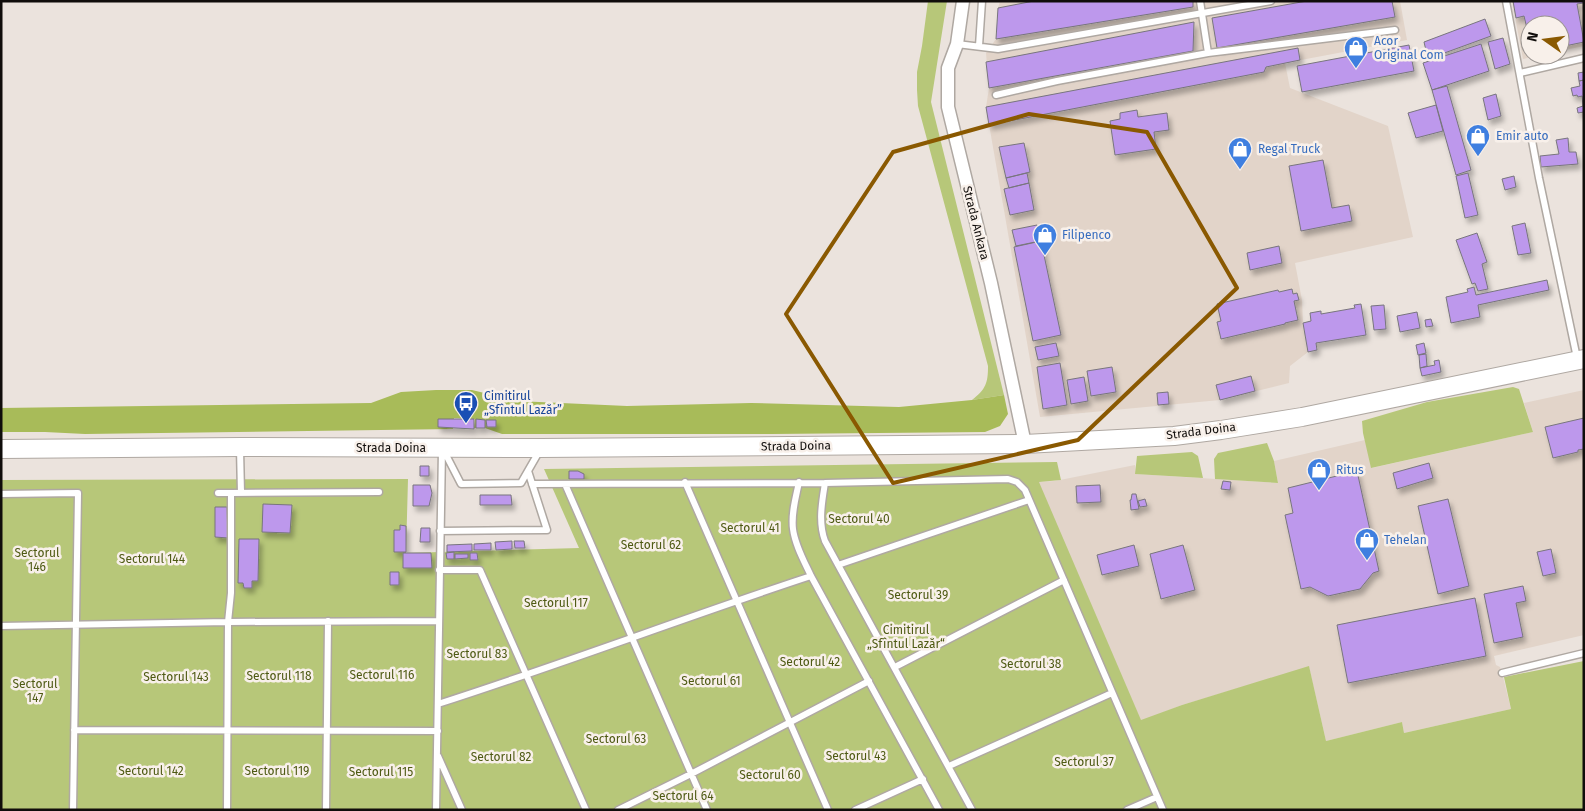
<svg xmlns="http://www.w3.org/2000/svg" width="1585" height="811" viewBox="0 0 1585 811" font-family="'Fira Sans',sans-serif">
<defs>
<filter id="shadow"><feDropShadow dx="3" dy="5" stdDeviation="2.5" flood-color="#0004"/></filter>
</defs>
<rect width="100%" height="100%" fill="#ebe3dd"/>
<path fill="#e2d4c9" d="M 1000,1 L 1400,1 L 1407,40 L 1285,63 L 1290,88 L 1388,126 L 1413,237 L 1295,263 L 1302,300 L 1303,323 L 1308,352 L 1290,366 L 1289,383 L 1220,400 L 1040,417 L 986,107 L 989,88 L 986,53 L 996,39 L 998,8 Z
M 1512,1 L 1584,1 L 1584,46 L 1560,51 L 1560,25 L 1530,25 L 1530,55 L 1543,55 L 1523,59 Z
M 1584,390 L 1584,635 L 1494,656 L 1496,665 L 1500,667 L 1502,673 L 1511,709 L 1404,733 L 1402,722 L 1326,741 L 1309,667 L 1182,705 L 1141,721 L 1038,482 L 1055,481 L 1135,465 L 1136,474 L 1278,483 L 1274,461 L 1365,440 L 1372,468 L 1533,432 L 1524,403 Z"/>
<path fill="#b7c779" d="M 928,1 L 947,1 L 931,102 L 1004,395 L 972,400 C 986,389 988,383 988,366 L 918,106 L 917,90 L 917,72 L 922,46 Z
M 1513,387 L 1519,389 L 1533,432 L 1371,468 L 1363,433 L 1362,421 L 1427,402 Z
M 1267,443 L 1274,461 L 1278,483 L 1215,479 L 1214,459 L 1218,453 Z
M 1192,452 L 1198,456 L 1203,478 L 1135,474 L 1137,456 Z
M 1057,462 L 1061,480 L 1039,482 L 1141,720 L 1182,705 L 1309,666 L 1326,741 L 1402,722 L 1404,733 L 1511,709 L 1504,677 L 1584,661 L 1584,810 L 1,810 L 1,480 L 408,479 L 406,553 L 579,548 L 544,469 Z"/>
<path fill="#a8bb59" d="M 436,390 L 472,390 L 517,401 L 627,406 L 751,403 L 899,407 L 972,400 L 1004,395 L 1008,414 L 1000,426 L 985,432 L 772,434 L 502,434 L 485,428 L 474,428 L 475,419 L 454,418 L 453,429 L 85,434 L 45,432 L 1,432 L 1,408 L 371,403 L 401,392 Z"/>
<path fill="#bd98ec" stroke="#78757d" filter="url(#shadow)" d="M 1034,1 L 1193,1 L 1193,7 L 996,39 L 998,8 Z
M 1307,1 L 1392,1 L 1395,17 L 1217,48 L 1212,18 Z
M 1513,1 L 1584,1 L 1584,3 L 1577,4 L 1584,42 L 1560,47 L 1560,25 L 1530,25 L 1530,41 L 1524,16 L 1516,18 Z
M 1485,19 L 1491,36 L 1428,59 L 1424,42 Z
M 1194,22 L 1193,51 L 989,88 L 986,62 Z
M 1503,38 L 1510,64 L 1495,69 L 1488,42 Z
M 1481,44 L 1489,71 L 1432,90 L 1423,63 Z
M 1409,45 L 1414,71 L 1302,92 L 1297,66 Z
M 1298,48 L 1300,60 L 1266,67 L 1264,72 L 989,125 L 986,107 Z
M 1584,72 L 1584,80 L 1579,81 L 1578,73 Z
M 1584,80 L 1584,112 L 1578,113 L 1577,108 L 1583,106 L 1582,96 L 1578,97 L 1577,95 L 1573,96 L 1571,88 L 1580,86 L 1579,81 Z
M 1447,86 L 1471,170 L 1456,175 L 1432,90 Z
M 1496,94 L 1501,116 L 1488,120 L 1483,98 Z
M 1436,105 L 1443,131 L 1416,138 L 1408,113 Z
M 1137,110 L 1138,117 L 1167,113 L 1169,130 L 1154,132 L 1156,149 L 1115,155 L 1110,121 L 1120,119 L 1120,113 Z
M 1568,138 L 1569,152 L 1576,152 L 1578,164 L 1541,167 L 1540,156 L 1559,154 L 1556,140 Z
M 1024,143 L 1030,172 L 1006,178 L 999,147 Z
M 1323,160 L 1332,208 L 1349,205 L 1352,221 L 1301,231 L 1289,166 Z
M 1027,173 L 1029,183 L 1009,188 L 1006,178 Z
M 1468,173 L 1478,215 L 1465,218 L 1456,176 Z
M 1514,176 L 1516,187 L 1505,190 L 1502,179 Z
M 1029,183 L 1034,210 L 1010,215 L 1004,189 Z
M 1525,223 L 1531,253 L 1518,255 L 1512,226 Z
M 1037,225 L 1040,241 L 1016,246 L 1012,230 Z
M 1477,233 L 1487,262 L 1482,264 L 1488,289 L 1478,291 L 1475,283 L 1472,284 L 1456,240 Z
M 1041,241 L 1061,335 L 1033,341 L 1014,247 Z
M 1279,246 L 1282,263 L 1250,270 L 1247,253 Z
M 1547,280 L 1549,290 L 1478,305 L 1480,317 L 1451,323 L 1446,297 L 1468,292 L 1467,289 L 1474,287 L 1476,295 Z
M 1292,289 L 1293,294 L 1297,293 L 1299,300 L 1294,301 L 1298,320 L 1285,323 L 1285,324 L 1221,339 L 1217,322 L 1221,321 L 1217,304 L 1278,290 L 1279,292 Z
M 1361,304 L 1366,335 L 1316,343 L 1317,350 L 1308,352 L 1303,323 L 1311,321 L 1310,313 L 1321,311 L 1321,314 L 1355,308 L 1354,305 Z
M 1384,305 L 1386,329 L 1374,330 L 1371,306 Z
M 1417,312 L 1420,328 L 1400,332 L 1397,316 Z
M 1431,319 L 1433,326 L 1426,327 L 1425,320 Z
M 1056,343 L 1059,356 L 1038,360 L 1035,347 Z
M 1424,343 L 1426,353 L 1418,355 L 1416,345 Z
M 1426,354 L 1427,366 L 1420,368 L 1419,355 Z
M 1439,360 L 1441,372 L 1422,376 L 1420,368 L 1435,365 L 1434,361 Z
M 1060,363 L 1067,405 L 1043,409 L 1037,367 Z
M 1112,367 L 1116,392 L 1091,396 L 1087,371 Z
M 1251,376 L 1255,391 L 1220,400 L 1216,385 Z
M 1084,377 L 1088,401 L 1071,404 L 1067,380 Z
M 1168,392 L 1169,404 L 1158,405 L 1157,393 Z
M 1584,418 L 1584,449 L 1578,450 L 1578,452 L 1553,458 L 1545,427 Z
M 438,419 L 474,419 L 474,429 L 438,427 Z
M 476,419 L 485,420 L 485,428 L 476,428 Z
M 486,420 L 496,420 L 496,427 L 487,427 Z
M 1429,463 L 1433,478 L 1397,489 L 1393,473 Z
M 420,466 L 429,466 L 429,476 L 420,476 Z
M 569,471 L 578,471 L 584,474 L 584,479 L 569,479 Z
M 1357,471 L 1379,571 L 1373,573 L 1360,589 L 1328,596 L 1310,587 L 1301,589 L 1285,515 L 1293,513 L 1288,488 Z
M 1223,481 L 1231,482 L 1230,490 L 1221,489 Z
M 413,485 L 430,485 L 432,493 L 429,506 L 413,506 Z
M 1100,485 L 1101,502 L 1077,503 L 1076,486 Z
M 1132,494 L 1136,494 L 1139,509 L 1131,510 L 1130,500 L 1131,500 Z
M 480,495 L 511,495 L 512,505 L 480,505 Z
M 1145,499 L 1147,506 L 1140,507 L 1138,501 Z
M 1448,499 L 1469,586 L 1438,594 L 1418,506 Z
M 263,504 L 292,505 L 290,533 L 262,532 Z
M 215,507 L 227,507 L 228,538 L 215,537 Z
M 400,525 L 406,526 L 406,552 L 394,552 L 394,530 L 400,530 Z
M 421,528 L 430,528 L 430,542 L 420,542 Z
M 239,539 L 259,539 L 258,581 L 252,581 L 252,588 L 244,588 L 243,583 L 238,583 Z
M 512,541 L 512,549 L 496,550 L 495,542 Z
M 514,541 L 524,541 L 525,548 L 515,548 Z
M 491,543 L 491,550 L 474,550 L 474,544 Z
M 472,544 L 472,551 L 447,552 L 447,545 Z
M 1134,545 L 1139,566 L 1102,575 L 1097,555 Z
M 1183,545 L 1195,590 L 1161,599 L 1150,554 Z
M 1551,549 L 1556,573 L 1543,576 L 1537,552 Z
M 454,552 L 454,559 L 447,559 L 446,553 Z
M 403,553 L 431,553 L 432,568 L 403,568 Z
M 470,553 L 477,553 L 478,560 L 470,560 Z
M 455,554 L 468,554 L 468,558 L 455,559 Z
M 390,572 L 399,572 L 399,585 L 390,585 Z
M 1523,586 L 1526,601 L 1516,603 L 1523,637 L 1494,643 L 1484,594 Z
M 1475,598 L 1486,656 L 1348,683 L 1337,625 Z"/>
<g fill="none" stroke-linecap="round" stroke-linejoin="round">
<g stroke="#afa8a2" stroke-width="9">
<path id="service" d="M 1506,1 L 1539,178 L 1577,358
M 957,44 L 998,49 L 1271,1
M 979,46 L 982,1
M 1208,53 L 1395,30
M 1520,73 L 1584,58
M 996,95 L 1057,81 L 1208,53 L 1200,1
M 240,449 L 241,493
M 443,449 L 461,484 L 521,483 L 540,450
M 685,482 L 828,810
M 799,482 C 796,497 791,513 793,529 C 795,545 804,561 811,576 L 939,810
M 825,483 C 822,502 818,522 825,541 L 972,810
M 532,484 L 825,483 L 1008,479 L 1017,482 L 1025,490 L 1163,810
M 565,484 L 707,810
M 218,493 L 231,493
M 1,494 L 78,493 L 73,810
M 440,531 L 547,530 L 528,471
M 838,565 L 1029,500
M 439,570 L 480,570 L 586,810
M 1,626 L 228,622 L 439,621
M 895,667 L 1064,580
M 1502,673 L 1584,653
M 438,704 C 563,664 686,617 811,576
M 74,730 L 438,731
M 438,756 L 462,810
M 949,766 L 1112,693
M 227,810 L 228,622 L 231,593 L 231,493 L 379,492
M 326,810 L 328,621
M 436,810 L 442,449
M 618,810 L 691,774 L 869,681
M 855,810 L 923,779
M 1127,810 L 1157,797"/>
</g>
<g stroke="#afa8a2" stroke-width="15">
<path id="minor" d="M 963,1 L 957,44 L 948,68 L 948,107 L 991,283 L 1025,444"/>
</g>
<g stroke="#afa8a2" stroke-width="20">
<path id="secondary" d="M 1,449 L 240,447 L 541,448 L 1025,444 L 1174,436 L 1221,430 L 1302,417 L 1584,359"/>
</g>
<use href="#service" stroke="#fff" stroke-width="6"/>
<use href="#minor" stroke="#fff" stroke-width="12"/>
<use href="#secondary" stroke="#fff" stroke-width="18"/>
</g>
<path fill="none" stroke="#8a5901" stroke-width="4" stroke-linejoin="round" d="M 1029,114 L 1147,132 L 1237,288 L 1078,440 L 893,483 L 786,314 L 893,152 Z"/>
<defs>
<g id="shop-pin" transform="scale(1.25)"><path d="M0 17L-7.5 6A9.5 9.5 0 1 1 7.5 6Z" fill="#3f7fe0" stroke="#f8f0ea"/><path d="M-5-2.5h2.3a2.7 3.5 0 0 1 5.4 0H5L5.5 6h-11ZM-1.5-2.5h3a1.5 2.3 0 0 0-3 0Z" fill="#fff"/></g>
<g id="bus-pin" transform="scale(1.25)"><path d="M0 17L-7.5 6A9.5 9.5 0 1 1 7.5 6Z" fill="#1a4fb4" stroke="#f8f0ea"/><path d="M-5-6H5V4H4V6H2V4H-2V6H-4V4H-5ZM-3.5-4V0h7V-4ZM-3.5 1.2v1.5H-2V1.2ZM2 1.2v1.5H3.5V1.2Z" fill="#fff"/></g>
</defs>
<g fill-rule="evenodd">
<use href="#shop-pin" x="1356" y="48"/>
<use href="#shop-pin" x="1478" y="136"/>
<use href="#shop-pin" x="1240" y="149"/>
<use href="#shop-pin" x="1045" y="235"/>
<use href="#bus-pin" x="466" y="403"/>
<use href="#shop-pin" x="1319" y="470"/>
<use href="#shop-pin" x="1367" y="540"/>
</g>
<g text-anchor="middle" stroke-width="5" stroke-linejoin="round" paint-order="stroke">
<g font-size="12" fill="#366cbe" stroke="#f8f0ea" text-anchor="start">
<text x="1374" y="45">Acor<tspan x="1374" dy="14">Original Com</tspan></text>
<text x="1496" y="140">Emir auto</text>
<text x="1258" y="153">Regal Truck</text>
<text x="1062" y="239">Filipenco</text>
<text x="1336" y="474">Ritus</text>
<text x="1384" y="544">Tehelan</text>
</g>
<g font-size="12" fill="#100d0b" stroke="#f8f0ea">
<text transform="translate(976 223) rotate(76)" y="4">Strada Ankara</text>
<text transform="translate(1201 431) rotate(-7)" y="4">Strada Doina</text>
<text transform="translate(796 446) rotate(-1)" y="4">Strada Doina</text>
<text x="391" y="452">Strada Doina</text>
</g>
<g font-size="12" fill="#164399" stroke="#f8f0ea" text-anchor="start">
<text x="484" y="400">Cimitirul<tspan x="484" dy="14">„Sfîntul Lazăr”</tspan></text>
</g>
<g font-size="12" fill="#4e5a13" stroke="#f8f0ea">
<text x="859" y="523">Sectorul 40</text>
<text x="750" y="532">Sectorul 41</text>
<text x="651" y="549">Sectorul 62</text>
<text x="37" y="557">Sectorul<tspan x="37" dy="14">146</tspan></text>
<text x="152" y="563">Sectorul 144</text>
<text x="918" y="599">Sectorul 39</text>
<text x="556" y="607">Sectorul 117</text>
<text x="906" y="634">Cimitirul<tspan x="906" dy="14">„Sfîntul Lazăr“</tspan></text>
<text x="477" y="658">Sectorul 83</text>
<text x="810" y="666">Sectorul 42</text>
<text x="1031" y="668">Sectorul 38</text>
<text x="382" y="679">Sectorul 116</text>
<text x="279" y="680">Sectorul 118</text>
<text x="176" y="681">Sectorul 143</text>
<text x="711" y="685">Sectorul 61</text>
<text x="35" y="688">Sectorul<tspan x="35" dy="14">147</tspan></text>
<text x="616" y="743">Sectorul 63</text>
<text x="856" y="760">Sectorul 43</text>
<text x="501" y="761">Sectorul 82</text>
<text x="1084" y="766">Sectorul 37</text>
<text x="151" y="775">Sectorul 142</text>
<text x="277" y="775">Sectorul 119</text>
<text x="381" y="776">Sectorul 115</text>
<text x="770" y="779">Sectorul 60</text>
<text x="683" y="800">Sectorul 64</text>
</g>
</g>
<rect width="1585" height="811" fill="none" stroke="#100d0b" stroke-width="5"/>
<g transform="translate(1545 40) rotate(284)"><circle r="24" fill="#f8f0ea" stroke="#9b9591"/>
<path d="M0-4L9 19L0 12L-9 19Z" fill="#8a5901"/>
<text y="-8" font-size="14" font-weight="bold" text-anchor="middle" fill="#100d0b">N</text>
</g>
</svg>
